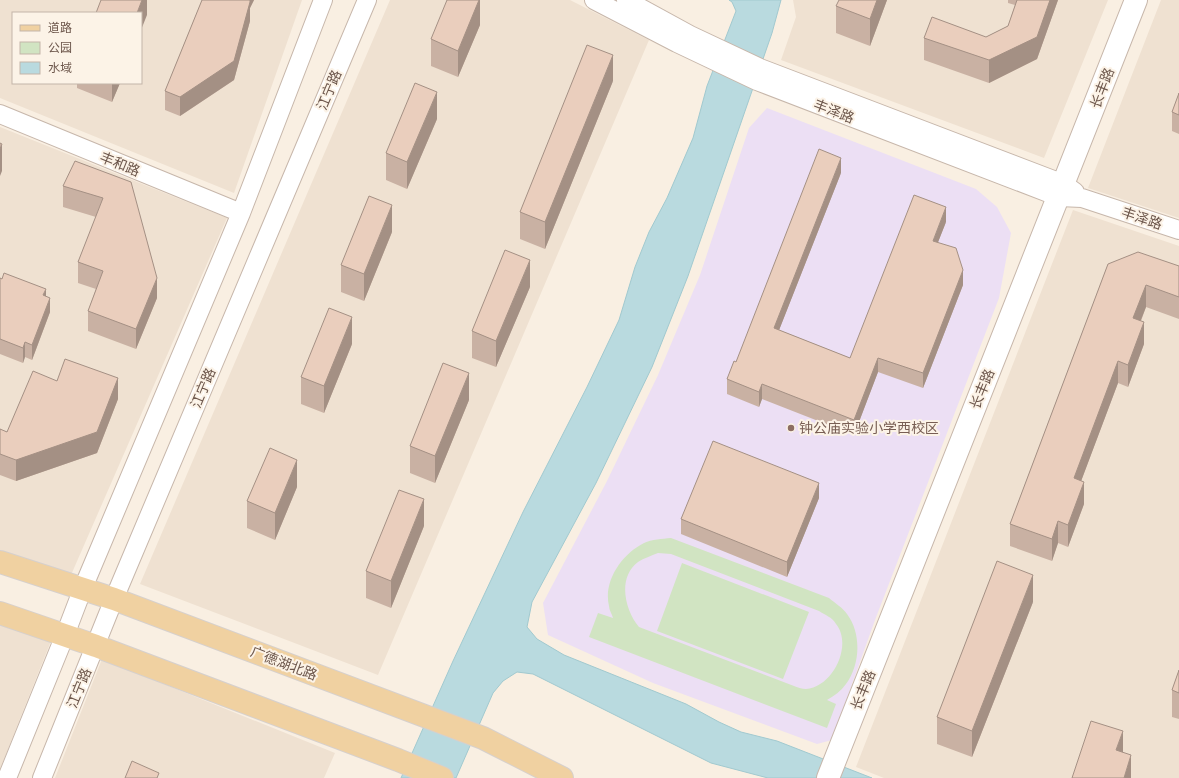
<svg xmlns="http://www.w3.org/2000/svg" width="1179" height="778" viewBox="0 0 1179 778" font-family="'Nunito Sans','Noto Sans SC',sans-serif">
<rect width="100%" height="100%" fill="#f9efe2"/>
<path fill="#efe1d1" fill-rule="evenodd" d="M 0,0 L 302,0 L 234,193 L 0,98 ZM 13,13 L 141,13 L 141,83 L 13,83 Z
M 390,0 L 570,0 L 649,40 L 378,675 L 140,584 Z
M 793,0 L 1108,0 L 1044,158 L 781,60 L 796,17 Z
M 1161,0 L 1179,0 L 1179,218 L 1088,188 Z
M 0,127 L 227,218 L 71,575 L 0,552 Z
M 1073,210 L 1179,246 L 1179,778 L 884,778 L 856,767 Z
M 0,625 L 51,641 L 0,769 Z
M 102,659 L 335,753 L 324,778 L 55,778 Z"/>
<path fill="#ecdff4" d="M 767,108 L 976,189 L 997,207 L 1011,233 L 999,298 L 875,620 L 832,740 L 817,744 L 653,683 L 548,635 L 543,603 L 607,481 L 658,375 L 700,275 L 749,128 Z"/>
<path fill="#d1e4c2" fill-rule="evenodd" d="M 671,538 L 829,598 C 835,603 843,608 847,614 C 862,634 860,665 846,684 C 841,691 834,696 827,700 L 836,704 L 827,728 L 589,637 L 598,613 L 613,618 C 612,614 609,610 609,606 C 603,581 622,554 644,543 C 652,539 662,539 671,538 ZM 658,553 L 671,554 L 819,611 C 825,615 832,617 836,624 C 853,645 833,687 806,689 C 802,689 797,687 794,686 L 639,627 C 625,610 617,578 638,562 C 644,558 651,556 658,553 Z
M 682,563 L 809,612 L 783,679 L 657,631 Z"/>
<path fill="#b9dadf" stroke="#a1c9cf" d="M 729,0 L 781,0 L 772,33 L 688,276 L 652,367 L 596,483 L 532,602 L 527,627 L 537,639 L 564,655 L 686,704 L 719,722 L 741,732 L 777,741 L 872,778 L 768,778 L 711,763 L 533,674 L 517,672 L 503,681 L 493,693 L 456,778 L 401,778 L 453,661 L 523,512 L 587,387 L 619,320 L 635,267 L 649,232 L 667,198 L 693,138 L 707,86 L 736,11 L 732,2 Z"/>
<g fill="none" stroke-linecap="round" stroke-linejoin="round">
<g stroke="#c7b7ab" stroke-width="20">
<path id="minor" d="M 594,0 L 677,43 L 757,81 L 1059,197 L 1082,198 L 1179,230
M 626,0 L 690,35 L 760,68 L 1064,184 L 1075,192
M 0,114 L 241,213
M 7,778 L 65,635 L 83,588 L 241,213 L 323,0
M 42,778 L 114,599 L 367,0"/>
</g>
<g stroke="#c7b7ab" stroke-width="24">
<path id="tertiary" d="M 828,778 L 1136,0"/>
</g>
<g stroke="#d6d0cd" stroke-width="24">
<path id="primary" d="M 0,562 L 114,599 L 483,738 L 562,778
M 0,613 L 96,646 L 398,760 L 442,778"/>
</g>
<use href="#minor" stroke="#fff" stroke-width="18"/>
<use href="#tertiary" stroke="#fff" stroke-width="22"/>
<use href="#primary" stroke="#f0d1a1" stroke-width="22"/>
</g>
<path fill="#c9b1a3" d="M 202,0 L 254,0 L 250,8 L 250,21 L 234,80 L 180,116 L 165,110 L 165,91 Z
M 480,0 L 480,25 L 458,77 L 431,66 L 431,39 Z
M 887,0 L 870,46 L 836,33 L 836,6 Z
M 1008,0 L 1058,0 L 1037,59 L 989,83 L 924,60 L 924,38 L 986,37 L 1008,26 L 1015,5 L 1008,3 Z
M 613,81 L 545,249 L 520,239 L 520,212 Z
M 77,83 L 120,83 L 112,102 L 77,88 Z
M 1179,93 L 1179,134 L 1172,131 L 1172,112 Z
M 437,119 L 407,189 L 386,180 L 386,153 Z
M 841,173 L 779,330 L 850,358 L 946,222 L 938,242 L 963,285 L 923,388 L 878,372 L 854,435 L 762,399 L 759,407 L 727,394 L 727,379 Z
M 131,182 L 157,298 L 136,349 L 88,331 L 88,311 L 96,289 L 78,283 L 78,262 L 96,217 L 63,207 L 63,186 Z
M 392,232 L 364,301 L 341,292 L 341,265 Z
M 1108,264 L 1179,266 L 1179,319 L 1146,307 L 1141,321 L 1144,344 L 1128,387 L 1118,383 L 1081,481 L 1084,504 L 1068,547 L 1058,543 L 1052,561 L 1010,546 L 1010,524 Z
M 0,278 L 46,296 L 50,312 L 32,360 L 25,357 L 23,363 L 0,354 Z
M 530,287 L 496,367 L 472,358 L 472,331 Z
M 352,344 L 324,413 L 301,404 L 301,377 Z
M 57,381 L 118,399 L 97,453 L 16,481 L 0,475 L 0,429 L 7,432 Z
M 469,400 L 435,483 L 410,473 L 410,446 Z
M 297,487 L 275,540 L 247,528 L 247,501 Z
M 819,498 L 787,577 L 681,534 L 681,519 Z
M 424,526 L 391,608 L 366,598 L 366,571 Z
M 1033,602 L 972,757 L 937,744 L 937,717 Z
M 1179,670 L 1179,719 L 1172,717 L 1172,690 Z"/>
<path fill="#a49084" d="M 142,0 L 147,0 L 147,15 L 141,30 L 141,13 L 137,13 Z
M 249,0 L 254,0 L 250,8 L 250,21 L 234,80 L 180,116 L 180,97 Z
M 479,0 L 480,0 L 480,25 L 458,77 L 458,51 Z
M 877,0 L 887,0 L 870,46 L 870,19 Z
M 1050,0 L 1058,0 L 1037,59 L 989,83 L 989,60 Z
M 613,55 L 613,81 L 545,249 L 545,222 Z
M 112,83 L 120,83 L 112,102 Z
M 437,92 L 437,119 L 407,189 L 407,162 Z
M 2,144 L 2,171 L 0,176 L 0,149 Z
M 841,158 L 841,173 L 774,343 L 774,328 Z
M 392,205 L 392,232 L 364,301 L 364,274 Z
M 946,207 L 946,222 L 933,255 L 933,241 Z
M 530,260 L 530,287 L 496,367 L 496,341 Z
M 963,270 L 963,285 L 923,388 L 923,373 Z
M 157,278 L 157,298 L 136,349 L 136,329 Z
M 1146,285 L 1146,307 L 1133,340 L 1133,318 Z
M 46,289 L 46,304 L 43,295 Z
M 50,298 L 50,312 L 32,360 L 32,345 Z
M 352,317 L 352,344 L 324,413 L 324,386 Z
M 1144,322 L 1144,344 L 1128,387 L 1128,365 Z
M 25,342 L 25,357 L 23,363 L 23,348 Z
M 878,358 L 878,372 L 854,435 L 854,420 Z
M 1118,361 L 1118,383 L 1074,500 L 1074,478 Z
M 469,373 L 469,400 L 435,483 L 435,456 Z
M 118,378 L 118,399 L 97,453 L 16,481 L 16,460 Z
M 762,384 L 762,399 L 759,407 L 759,392 Z
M 297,460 L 297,487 L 275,540 L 275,513 Z
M 1084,482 L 1084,504 L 1068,547 L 1068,525 Z
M 819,483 L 819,498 L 787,577 L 787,562 Z
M 424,499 L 424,526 L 391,608 L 391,581 Z
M 1058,521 L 1058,543 L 1052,561 L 1052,539 Z
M 1033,575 L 1033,602 L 972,757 L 972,731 Z
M 1123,731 L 1123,758 L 1116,750 Z
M 1131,755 L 1131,778 L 1124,778 Z"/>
<path fill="#eacebd" stroke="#a49084" d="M 101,0 L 142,0 L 137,13 L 96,13 Z
M 202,0 L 250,0 L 250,2 L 234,61 L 180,97 L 165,91 Z
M 447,0 L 479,0 L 458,51 L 431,39 Z
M 839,0 L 877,0 L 870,19 L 836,6 Z
M 1017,0 L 1050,0 L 1037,37 L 989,60 L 924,38 L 932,17 L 986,37 L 1008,26 Z
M 587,45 L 613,55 L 545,222 L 520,212 Z
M 415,83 L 437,92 L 407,162 L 386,153 Z
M 1179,93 L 1179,115 L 1172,112 Z
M 0,143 L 2,144 L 0,149 Z
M 819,149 L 841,158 L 774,328 L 850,358 L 914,195 L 946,207 L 933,241 L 956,248 L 963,270 L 923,373 L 878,358 L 854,420 L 762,384 L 759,392 L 727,379 L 734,361 L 736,362 Z
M 75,161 L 131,182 L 157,278 L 136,329 L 88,311 L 103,271 L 78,262 L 103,198 L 63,186 Z
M 369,196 L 392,205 L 364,274 L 341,265 Z
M 505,250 L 530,260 L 496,341 L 472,331 Z
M 1138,252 L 1179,266 L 1179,297 L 1146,285 L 1133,318 L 1144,322 L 1128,365 L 1118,361 L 1074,478 L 1084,482 L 1068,525 L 1058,521 L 1052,539 L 1010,524 L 1108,264 Z
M 4,273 L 46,289 L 43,295 L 50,298 L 32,345 L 25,342 L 23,348 L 0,339 L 0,278 L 2,279 Z
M 329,308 L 352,317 L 324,386 L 301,377 Z
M 65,359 L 118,378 L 97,432 L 16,460 L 0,454 L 0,429 L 7,432 L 33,371 L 57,381 Z
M 443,363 L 469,373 L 435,456 L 410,446 Z
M 713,441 L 819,483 L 787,562 L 681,519 Z
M 270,448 L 297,460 L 275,513 L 247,501 Z
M 399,490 L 424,499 L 391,581 L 366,571 Z
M 997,561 L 1033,575 L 972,731 L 937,717 Z
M 1179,670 L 1179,693 L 1172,690 Z
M 1091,721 L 1123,731 L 1116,750 L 1131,755 L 1124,778 L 1072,778 Z
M 132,761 L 159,773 L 157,778 L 125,778 Z"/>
<circle fill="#8d6e63" stroke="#fcf3e7" stroke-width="1.5" cx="791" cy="428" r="4"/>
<g text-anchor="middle" stroke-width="4" stroke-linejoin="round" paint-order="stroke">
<g font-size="14" fill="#6d574c" stroke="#fcf3e7">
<text transform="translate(1102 88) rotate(-69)" y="5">长丰路</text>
<text transform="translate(329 90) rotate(-67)" y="5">江宁路</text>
<text transform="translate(834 111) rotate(21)" y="5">丰泽路</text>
<text transform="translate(120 164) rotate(22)" y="5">丰和路</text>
<text transform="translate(1142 218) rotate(19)" y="5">丰泽路</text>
<text transform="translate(203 388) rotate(-67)" y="5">江宁路</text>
<text transform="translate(982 389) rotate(-68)" y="5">长丰路</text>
<text transform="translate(284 663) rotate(21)" y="5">广德湖北路</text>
<text transform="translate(79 688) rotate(-68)" y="5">江宁路</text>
<text transform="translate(863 690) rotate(-68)" y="5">长丰路</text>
</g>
<g font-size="14" fill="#785e54" stroke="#fcf3e7" text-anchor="start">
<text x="799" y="433">钟公庙实验小学西校区</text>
</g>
</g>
<rect x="12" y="12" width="130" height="72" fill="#fcf3e7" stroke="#c3b5a9"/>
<rect x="20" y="25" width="20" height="6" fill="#f0d1a1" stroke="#c3b5a9"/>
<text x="48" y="32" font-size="12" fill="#6d574c">道路</text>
<rect x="20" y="42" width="20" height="12" fill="#d1e4c2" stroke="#c3b5a9"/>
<text x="48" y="52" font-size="12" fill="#6d574c">公园</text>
<rect x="20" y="62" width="20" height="12" fill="#b9dadf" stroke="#c3b5a9"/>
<text x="48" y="72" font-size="12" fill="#6d574c">水域</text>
</svg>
